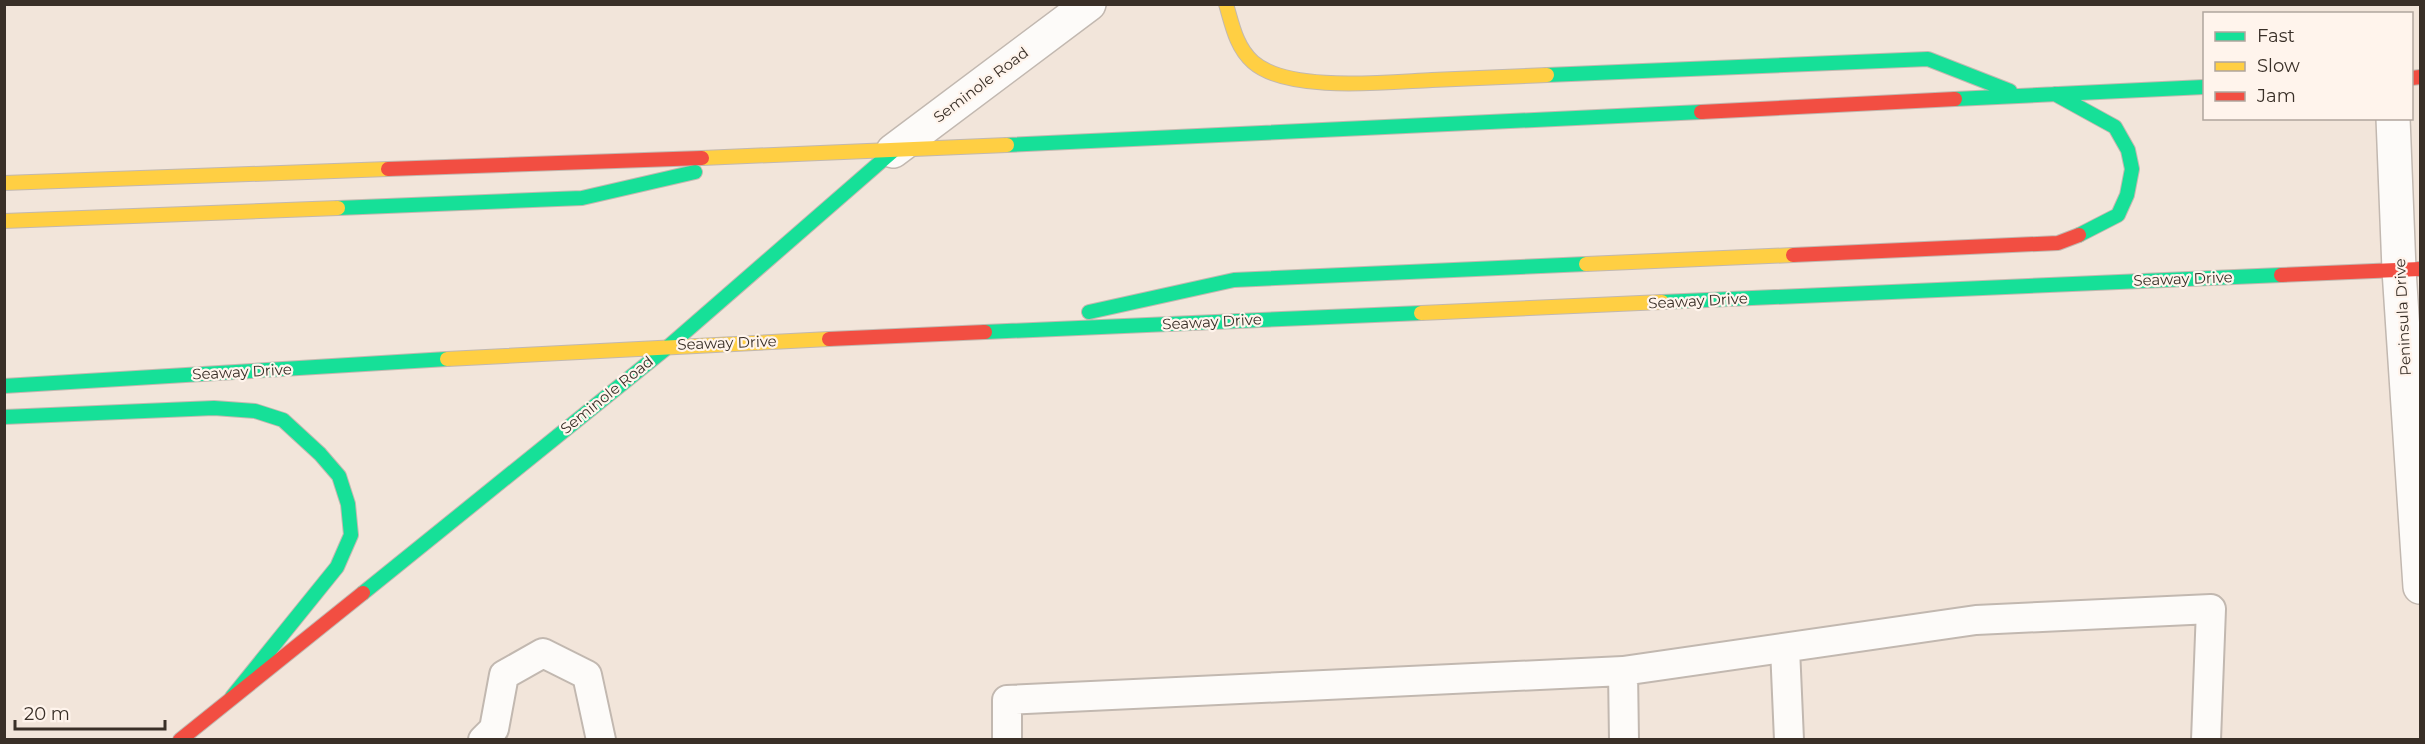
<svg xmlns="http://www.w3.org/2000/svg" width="2425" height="744" viewBox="0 0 2425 744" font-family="Montserrat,sans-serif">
<rect width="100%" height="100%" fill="#f2e5da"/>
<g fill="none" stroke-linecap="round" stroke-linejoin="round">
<g stroke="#c2b8b0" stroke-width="32">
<path id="lane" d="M 1785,648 L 1789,740
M 1623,671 L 1976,620 L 2211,609 L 2206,740
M 483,740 L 494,729 L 504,675 L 543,653 L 587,675 L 601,740
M 1007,740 L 1007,700 L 1623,671 L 1624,740"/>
</g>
<g stroke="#c2b8b0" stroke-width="36">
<path id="street" d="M 2393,118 L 2399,270 L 2420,587
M 893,151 L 1089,4"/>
</g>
<g stroke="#c2b8b0" stroke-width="16">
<path id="fast" d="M 1547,75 L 1928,59 L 2010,91
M 2055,94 L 2115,127 L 2128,150 L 2132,169 L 2127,195 L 2118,215 L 2079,235
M 1955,99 L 2204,87
M 1007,145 L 1701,112
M 338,208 L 582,198 L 695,172
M 1662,302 L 2281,275
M 1089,312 L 1234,280 L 1586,264
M 985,332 L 1421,313
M 4,386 L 447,359
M 4,417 L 214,408 L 255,411 L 283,420 L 320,454 L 339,476 L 348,504 L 351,535 L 337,567 L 232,697
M 363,593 L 669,346 L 893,151"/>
</g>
<g stroke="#c2b8b0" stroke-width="16">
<path id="slow" d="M 1226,4 C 1232,24 1236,47 1253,62 C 1288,93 1387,82 1432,80 C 1471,78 1509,77 1547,75
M 702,158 L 1007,145
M 4,183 L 388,169
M 4,221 L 338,208
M 1586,264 L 1793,255
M 1421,313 L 1662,302
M 447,359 L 829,339"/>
</g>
<g stroke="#c2b8b0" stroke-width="16">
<path id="jam" d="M 2412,78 L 2420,77
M 1701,112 L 1955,99
M 388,169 L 702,158
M 1793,255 L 2058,243 L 2079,235
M 2281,275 L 2420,269
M 829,339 L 985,332
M 180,740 L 363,593"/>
</g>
<use href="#lane" stroke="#fdfbf9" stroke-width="28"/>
<use href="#street" stroke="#fdfbf9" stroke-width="33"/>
<use href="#fast" stroke="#16e098" stroke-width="14"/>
<use href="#slow" stroke="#ffcf43" stroke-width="14"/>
<use href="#jam" stroke="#f24e42" stroke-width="14"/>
</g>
<g text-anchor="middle" stroke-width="4.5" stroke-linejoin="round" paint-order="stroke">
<g font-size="15" fill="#392f27" stroke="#fff4ec">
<text transform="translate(981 85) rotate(-37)" y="5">Seminole Road</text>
<text transform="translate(2183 279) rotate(-2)" y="5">Seaway Drive</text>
<text transform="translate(1698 301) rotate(-3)" y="5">Seaway Drive</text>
<text transform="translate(2403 317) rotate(-93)" y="5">Peninsula Drive</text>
<text transform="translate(1212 322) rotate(-3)" y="5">Seaway Drive</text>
<text transform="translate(727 343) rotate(-2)" y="5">Seaway Drive</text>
<text transform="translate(242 372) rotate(-3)" y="5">Seaway Drive</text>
<text transform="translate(607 395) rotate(-39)" y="5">Seminole Road</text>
</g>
</g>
<rect width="2425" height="744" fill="none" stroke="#392f27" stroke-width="12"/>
<rect x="2203" y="12" width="210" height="108" fill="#fff4ec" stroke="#b0a59d" stroke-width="1.5"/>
<rect x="2215" y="32" width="30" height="9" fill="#16e098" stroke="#b0a59d" stroke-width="1.5"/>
<text x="2257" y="42" font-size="18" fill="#392f27">Fast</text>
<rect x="2215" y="62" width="30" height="9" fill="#ffcf43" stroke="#b0a59d" stroke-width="1.5"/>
<text x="2257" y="72" font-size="18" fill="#392f27">Slow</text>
<rect x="2215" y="92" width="30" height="9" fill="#f24e42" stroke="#b0a59d" stroke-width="1.5"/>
<text x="2257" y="102" font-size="18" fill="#392f27">Jam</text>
<path d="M15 720v9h150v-9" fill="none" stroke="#392f27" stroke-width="3"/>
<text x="24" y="720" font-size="18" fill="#392f27" stroke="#fff4ec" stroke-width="4.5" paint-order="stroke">20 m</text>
</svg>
